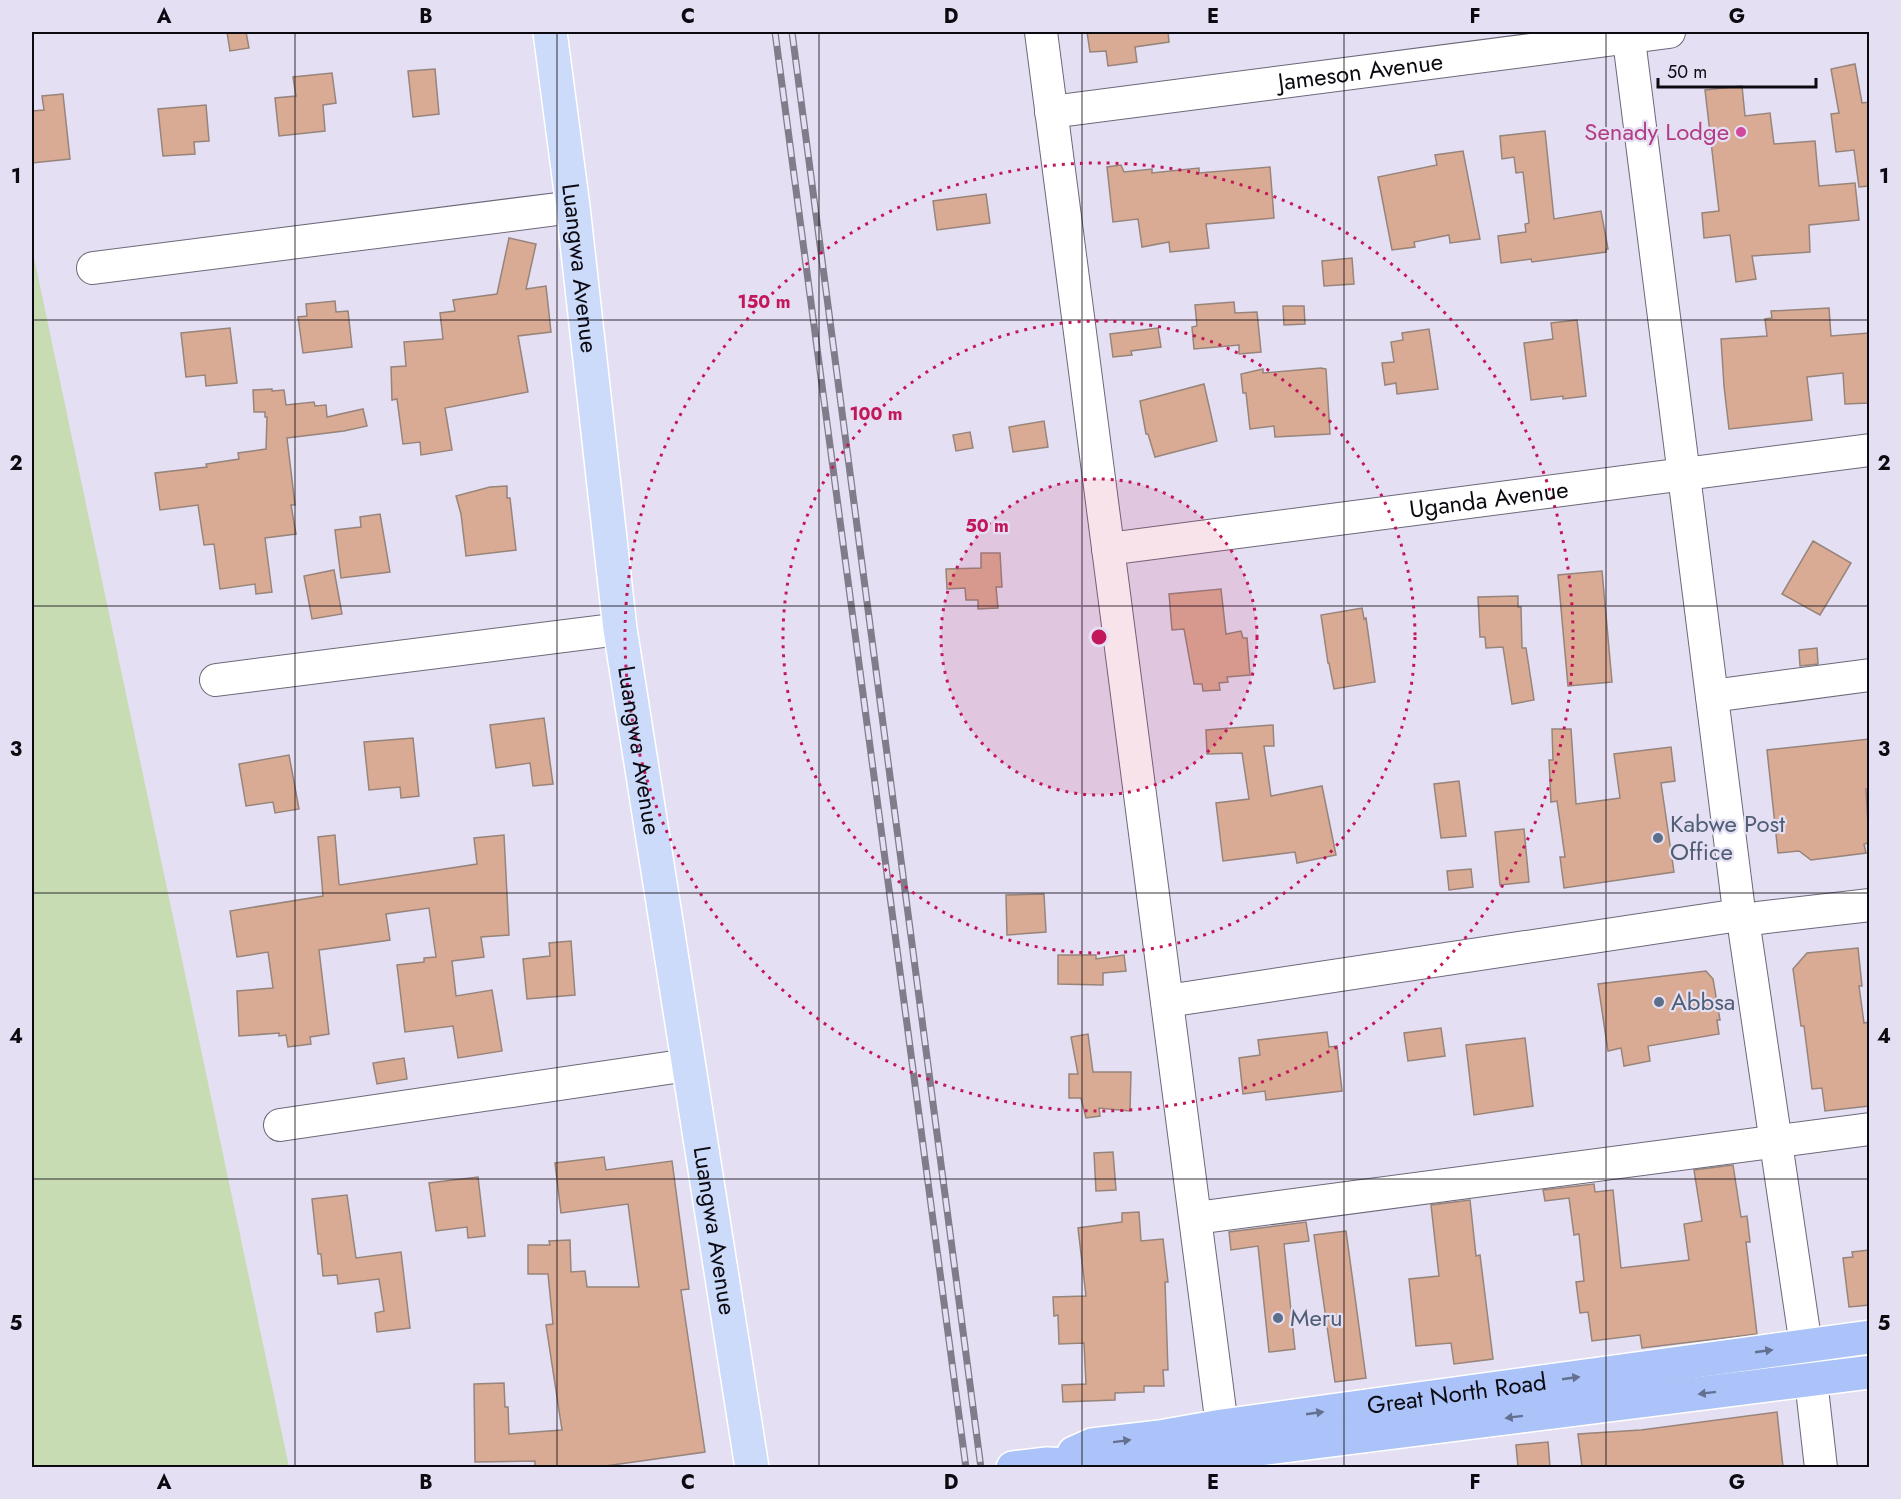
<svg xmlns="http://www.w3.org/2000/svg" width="1901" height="1499" viewBox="0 0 1901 1499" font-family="Jost,sans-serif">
<rect width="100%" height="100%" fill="#e5dff3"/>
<path fill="#c7dcb2" d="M 32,248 L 266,1358 L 289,1467 L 32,1467 Z"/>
<path fill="#daab94" stroke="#97847b" stroke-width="1.5" d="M 227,32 L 246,32 L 249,48 L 230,51 Z
M 1087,32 L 1168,32 L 1169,42 L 1135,47 L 1137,62 L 1108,66 L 1106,51 L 1090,52 Z
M 1855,64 L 1862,103 L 1869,102 L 1869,186 L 1859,187 L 1854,150 L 1836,152 L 1831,114 L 1839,113 L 1831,69 Z
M 435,69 L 439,114 L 413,117 L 408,71 Z
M 332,73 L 336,103 L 323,105 L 325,131 L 279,136 L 275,98 L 296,96 L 293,77 Z
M 1742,86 L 1745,116 L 1770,113 L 1774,144 L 1815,141 L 1819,186 L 1855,183 L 1859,220 L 1809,225 L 1810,252 L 1752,256 L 1756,279 L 1736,282 L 1730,235 L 1704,238 L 1702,213 L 1719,211 L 1705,90 Z
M 63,94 L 70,159 L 32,163 L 32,111 L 44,110 L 42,96 Z
M 206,105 L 209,141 L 194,142 L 195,154 L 163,156 L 158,109 Z
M 1545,131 L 1554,219 L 1601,211 L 1608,249 L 1606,249 L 1606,252 L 1532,262 L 1531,259 L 1501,263 L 1498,236 L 1526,232 L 1525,224 L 1529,223 L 1523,172 L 1516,173 L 1514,157 L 1502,159 L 1500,136 Z
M 1463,151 L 1480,239 L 1450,243 L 1449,235 L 1414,242 L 1415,247 L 1392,250 L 1378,177 L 1437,165 L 1435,155 Z
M 1121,165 L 1124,172 L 1152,169 L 1152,173 L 1199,168 L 1199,173 L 1270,167 L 1274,218 L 1206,224 L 1209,248 L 1170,252 L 1169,242 L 1142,247 L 1138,219 L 1113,222 L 1107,167 Z
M 986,194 L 990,223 L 937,230 L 933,201 Z
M 509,238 L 536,244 L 526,289 L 546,286 L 551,332 L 518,336 L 528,392 L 445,408 L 452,450 L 421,455 L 420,442 L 403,444 L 397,399 L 392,400 L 391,367 L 406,366 L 404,342 L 443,339 L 440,313 L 455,311 L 453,300 L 497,294 Z
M 1352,258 L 1354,284 L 1324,286 L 1322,261 Z
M 335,301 L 336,312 L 348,311 L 352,347 L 303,353 L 298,317 L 307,316 L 306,304 Z
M 1234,302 L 1235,313 L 1257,312 L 1261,352 L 1239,354 L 1239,345 L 1194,349 L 1192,327 L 1197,326 L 1195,305 Z
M 1283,306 L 1304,306 L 1305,324 L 1284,325 Z
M 1829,308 L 1831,336 L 1869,333 L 1869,403 L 1845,404 L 1843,373 L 1807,377 L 1812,420 L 1729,429 L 1724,386 L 1721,339 L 1767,336 L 1765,319 L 1772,318 L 1771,311 Z
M 1577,320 L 1586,396 L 1563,399 L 1563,396 L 1531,400 L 1524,343 L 1553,339 L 1551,323 Z
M 230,328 L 237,383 L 206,386 L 205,375 L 186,377 L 181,333 Z
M 1158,328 L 1161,347 L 1131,351 L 1132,355 L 1113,357 L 1110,334 Z
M 1429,329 L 1438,389 L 1397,394 L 1396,383 L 1385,385 L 1382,363 L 1394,362 L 1391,342 L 1403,340 L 1402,333 Z
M 1321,368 L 1326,369 L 1330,434 L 1275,437 L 1274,426 L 1250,429 L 1246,393 L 1243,393 L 1241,374 L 1263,369 L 1263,373 Z
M 1204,384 L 1217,441 L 1155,457 L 1148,434 L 1146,434 L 1140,401 Z
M 272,389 L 272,391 L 284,390 L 286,405 L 314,402 L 315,406 L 326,405 L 327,417 L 363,409 L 367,426 L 344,431 L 287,438 L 295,505 L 291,505 L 296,534 L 265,538 L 272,592 L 256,594 L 255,584 L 220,589 L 214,544 L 204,545 L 198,505 L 160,510 L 155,473 L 207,467 L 206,464 L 239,459 L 238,453 L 266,449 L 267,417 L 265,417 L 265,412 L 254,412 L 253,390 Z
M 1044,421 L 1048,447 L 1013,452 L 1009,427 Z
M 970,432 L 973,448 L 956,451 L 953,435 Z
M 507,486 L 507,498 L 510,498 L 516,550 L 466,556 L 461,514 L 456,496 L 490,487 Z
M 380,514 L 390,572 L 341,578 L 335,530 L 361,527 L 360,517 Z
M 1813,541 L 1851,563 L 1820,615 L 1782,594 Z
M 981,553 L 1000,553 L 1002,587 L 996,587 L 998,608 L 978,609 L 978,600 L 966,600 L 965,588 L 947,589 L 946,569 L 981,568 Z
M 334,570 L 342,614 L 312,619 L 304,576 Z
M 1602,571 L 1612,682 L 1568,686 L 1558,575 Z
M 1221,589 L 1226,634 L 1241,631 L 1243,638 L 1247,638 L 1250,675 L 1227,677 L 1228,682 L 1219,683 L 1220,690 L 1203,691 L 1202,684 L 1194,684 L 1184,629 L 1172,630 L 1169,594 Z
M 1518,596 L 1518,607 L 1521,607 L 1522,648 L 1526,648 L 1534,700 L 1512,704 L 1503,647 L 1486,648 L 1485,637 L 1480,637 L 1478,597 Z
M 1362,608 L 1364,619 L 1366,618 L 1375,682 L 1334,689 L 1329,663 L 1328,663 L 1321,615 Z
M 1817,648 L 1818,664 L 1800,666 L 1799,650 Z
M 544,718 L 553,784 L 533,786 L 530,763 L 496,768 L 490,725 Z
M 1273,725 L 1274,746 L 1264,746 L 1271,796 L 1322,786 L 1336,855 L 1297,863 L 1295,852 L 1223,861 L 1216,803 L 1249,799 L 1242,753 L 1207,754 L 1206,730 Z
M 1552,729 L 1571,729 L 1576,804 L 1620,798 L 1614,754 L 1671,747 L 1675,781 L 1661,783 L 1674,872 L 1564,888 L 1560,857 L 1565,857 L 1557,801 L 1551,802 L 1549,760 L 1553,760 Z
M 413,738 L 419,796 L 401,798 L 400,787 L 369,790 L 364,742 Z
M 1869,739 L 1869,789 L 1866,789 L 1869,843 L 1864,844 L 1866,853 L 1811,860 L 1799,851 L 1778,853 L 1767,750 Z
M 289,755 L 299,809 L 275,813 L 273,802 L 246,806 L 239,764 Z
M 1459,781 L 1466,836 L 1441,838 L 1434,784 Z
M 1524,829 L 1529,882 L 1500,885 L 1495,832 Z
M 335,835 L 339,884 L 340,885 L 477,864 L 474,838 L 504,835 L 509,935 L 481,937 L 484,957 L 452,961 L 456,996 L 492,990 L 502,1051 L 458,1058 L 453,1026 L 405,1032 L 397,965 L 424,962 L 424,958 L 436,957 L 429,908 L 386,914 L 390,940 L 319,950 L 329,1034 L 310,1037 L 311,1044 L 288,1047 L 286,1035 L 279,1036 L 279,1033 L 239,1036 L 237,991 L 273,988 L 268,952 L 237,957 L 230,911 L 323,896 L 318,837 Z
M 1471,869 L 1473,887 L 1449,890 L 1447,871 Z
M 1044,894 L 1046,932 L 1007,935 L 1006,895 Z
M 571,941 L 575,995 L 527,999 L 523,959 L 550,956 L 549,943 Z
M 1858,948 L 1862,986 L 1859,986 L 1864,1023 L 1869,1022 L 1869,1106 L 1825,1111 L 1822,1088 L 1812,1089 L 1804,1026 L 1801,1026 L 1793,969 L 1807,953 Z
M 1058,955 L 1096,955 L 1096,959 L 1124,955 L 1126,971 L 1103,973 L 1103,985 L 1058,984 Z
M 1706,971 L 1713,979 L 1720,1020 L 1717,1020 L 1719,1034 L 1648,1046 L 1650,1061 L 1624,1066 L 1621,1048 L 1608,1051 L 1598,984 Z
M 1441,1028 L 1445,1056 L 1408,1061 L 1404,1033 Z
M 1327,1032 L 1329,1047 L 1337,1046 L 1342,1091 L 1266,1100 L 1265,1091 L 1243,1094 L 1239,1058 L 1260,1055 L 1258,1040 Z
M 1088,1034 L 1093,1072 L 1131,1072 L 1130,1111 L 1099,1108 L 1100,1116 L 1086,1118 L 1081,1098 L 1069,1098 L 1069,1074 L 1078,1074 L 1071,1037 Z
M 1525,1038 L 1533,1106 L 1474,1115 L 1466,1045 Z
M 404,1058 L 407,1079 L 377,1084 L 373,1063 Z
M 1113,1152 L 1116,1190 L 1096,1191 L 1094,1153 Z
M 604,1157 L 606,1170 L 672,1161 L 689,1289 L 681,1290 L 705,1452 L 598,1467 L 535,1467 L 535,1461 L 475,1462 L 474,1384 L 504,1383 L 505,1407 L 508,1407 L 509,1434 L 562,1430 L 546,1325 L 553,1324 L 548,1274 L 528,1274 L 528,1245 L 550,1245 L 549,1241 L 570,1240 L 571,1272 L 585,1271 L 587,1287 L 639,1287 L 628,1204 L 561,1213 L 555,1163 Z
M 1733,1165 L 1741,1217 L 1747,1216 L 1750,1242 L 1746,1242 L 1757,1334 L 1642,1348 L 1640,1335 L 1592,1341 L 1588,1312 L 1580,1313 L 1576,1282 L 1584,1281 L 1579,1234 L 1574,1235 L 1569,1198 L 1545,1201 L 1543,1190 L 1594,1184 L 1595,1192 L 1613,1190 L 1621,1268 L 1689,1260 L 1684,1224 L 1702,1221 L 1694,1170 Z
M 478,1177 L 485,1236 L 468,1238 L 467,1227 L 436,1231 L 429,1183 Z
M 347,1195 L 356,1258 L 401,1252 L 410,1328 L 377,1332 L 375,1313 L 384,1311 L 379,1279 L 338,1284 L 337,1275 L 323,1276 L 321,1254 L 318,1254 L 312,1199 Z
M 1470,1200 L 1476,1256 L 1480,1255 L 1493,1359 L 1454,1364 L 1451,1343 L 1416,1346 L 1409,1279 L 1439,1276 L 1431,1205 Z
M 1139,1212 L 1141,1241 L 1163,1239 L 1168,1282 L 1165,1282 L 1168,1370 L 1163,1370 L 1164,1386 L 1144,1386 L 1144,1392 L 1115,1393 L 1115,1400 L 1063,1402 L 1062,1385 L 1086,1384 L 1084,1343 L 1059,1344 L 1058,1315 L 1054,1316 L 1053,1297 L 1086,1296 L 1078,1228 L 1122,1222 L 1122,1213 Z
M 1306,1222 L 1309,1241 L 1284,1244 L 1295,1349 L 1269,1352 L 1258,1246 L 1231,1250 L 1229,1232 Z
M 1346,1231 L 1366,1378 L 1335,1382 L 1314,1235 Z
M 1869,1250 L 1869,1305 L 1849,1307 L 1843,1258 L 1853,1257 L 1852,1252 Z
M 1777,1412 L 1783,1467 L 1582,1467 L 1578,1434 L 1641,1430 Z
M 1548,1442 L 1550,1467 L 1518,1467 L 1516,1445 Z"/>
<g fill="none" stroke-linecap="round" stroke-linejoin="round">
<g stroke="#6d6879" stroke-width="34">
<g id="minor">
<path d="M 1041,32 L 1222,1426"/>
<path d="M 1628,32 L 1738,903"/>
<path id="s1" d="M 1051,112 L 1669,32"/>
<path d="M 93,268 L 573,207"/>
<path id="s2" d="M 1108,549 L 1870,450"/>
<path d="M 216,680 L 620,629"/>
<path d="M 1712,696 L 1870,675"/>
<path d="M 1758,918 L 1870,905"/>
<path d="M 1745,933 L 1806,1346"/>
<path d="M 1167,1001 L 1726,917"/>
<path d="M 280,1125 L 688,1065"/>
<path d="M 1196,1218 L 1870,1129"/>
<path d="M 1811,1380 L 1821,1468"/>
</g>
</g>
<g stroke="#fff" stroke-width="36">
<g id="major">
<path id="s3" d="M 550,32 L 573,207 L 620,629 L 752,1468"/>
</g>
</g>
<g stroke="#fff" stroke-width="36">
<g id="highway">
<path id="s4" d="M 1074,1453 L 1092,1445 L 1160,1437 L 1222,1426 L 1870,1337"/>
<path d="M 1013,1468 L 1047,1464 L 1095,1466 L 1164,1463 L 1227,1453 L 1870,1372"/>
</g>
</g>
<use href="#minor" stroke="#fff" stroke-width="32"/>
<use href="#major" stroke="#cddbfb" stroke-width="33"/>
<use href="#highway" stroke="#abc3f8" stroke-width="33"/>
<g stroke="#807c89" stroke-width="7">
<path id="rail" d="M 775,32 L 966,1468
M 792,32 L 981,1468"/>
</g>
<use href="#rail" stroke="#e5dff3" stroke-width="4.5" stroke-dasharray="14" stroke-linecap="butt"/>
</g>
<defs><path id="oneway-solid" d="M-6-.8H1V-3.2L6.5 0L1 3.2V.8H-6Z" transform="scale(1.5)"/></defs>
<g fill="#637090">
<use href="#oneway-solid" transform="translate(1764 1351) rotate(-8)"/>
<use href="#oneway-solid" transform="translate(1571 1378) rotate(-8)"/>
<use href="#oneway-solid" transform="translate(1707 1393) rotate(173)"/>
<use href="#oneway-solid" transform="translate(1315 1413) rotate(-8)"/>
<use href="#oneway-solid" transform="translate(1514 1417) rotate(173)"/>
<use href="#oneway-solid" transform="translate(1122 1441) rotate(-7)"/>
</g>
<path fill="none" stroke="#0c0a11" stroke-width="1.5" stroke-opacity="0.55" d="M 295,32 L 295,1468M 557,32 L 557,1468M 819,32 L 819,1468M 1082,32 L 1082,1468M 1344,32 L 1344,1468M 1606,32 L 1606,1468M 32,320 L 1870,320M 32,606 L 1870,606M 32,893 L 1870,893M 32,1179 L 1870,1179"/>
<circle cx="1099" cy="637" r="158" fill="#c2185b" fill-opacity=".12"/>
<g fill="none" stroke="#c2185b" stroke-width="3" stroke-dasharray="3 6">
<circle cx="1099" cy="637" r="158"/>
<circle cx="1099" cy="637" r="316"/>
<circle cx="1099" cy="637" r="474"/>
</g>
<circle fill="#d1479c" stroke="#e5dff3" stroke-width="2" cx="1741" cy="132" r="6"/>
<g fill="#5c6f8a" stroke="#e5dff3" stroke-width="2">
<circle cx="1658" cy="838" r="6"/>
<circle cx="1659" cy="1002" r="6"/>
<circle cx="1278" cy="1318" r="6"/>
</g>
<g text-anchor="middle" stroke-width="4.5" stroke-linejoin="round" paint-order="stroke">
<g font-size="24" fill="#0c0a11" stroke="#e5dff3">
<text dy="8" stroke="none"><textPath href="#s1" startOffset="312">Jameson Avenue</textPath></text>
<text dy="8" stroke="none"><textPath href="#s3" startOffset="238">Luangwa Avenue</textPath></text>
<text dy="8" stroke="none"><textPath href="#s2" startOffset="384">Uganda Avenue</textPath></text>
<text dy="8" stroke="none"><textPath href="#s3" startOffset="724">Luangwa Avenue</textPath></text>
<text dy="8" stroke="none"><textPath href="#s3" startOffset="1210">Luangwa Avenue</textPath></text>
<text dy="8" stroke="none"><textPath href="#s4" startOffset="388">Great North Road</textPath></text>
</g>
<g font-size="24" fill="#b23c85" stroke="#e5dff3" text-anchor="end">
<text x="1729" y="140">Senady Lodge</text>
</g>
<g font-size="24" fill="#4e5e75" stroke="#e5dff3" text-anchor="start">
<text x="1670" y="832">Kabwe Post<tspan x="1670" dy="28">Office</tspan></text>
<text x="1671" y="1010">Abbsa</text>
<text x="1290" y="1326">Meru</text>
</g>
</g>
<circle cx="1099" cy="637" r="9" fill="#c2185b" stroke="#e5dff3" stroke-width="3"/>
<g font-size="18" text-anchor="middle" font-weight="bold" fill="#c2185b" stroke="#e5dff3" stroke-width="4.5" stroke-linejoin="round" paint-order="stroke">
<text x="764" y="308">150 m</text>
<text x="876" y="420">100 m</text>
<text x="987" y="532">50 m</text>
</g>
<rect width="1901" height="1499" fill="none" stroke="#e5dff3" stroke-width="66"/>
<path d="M1658 78v9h158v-9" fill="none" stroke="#0c0a11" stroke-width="3"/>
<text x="1667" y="78" font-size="18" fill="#0c0a11" stroke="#e5dff3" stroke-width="4.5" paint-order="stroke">50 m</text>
<rect x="33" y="33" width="1835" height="1433" fill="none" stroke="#0c0a11" stroke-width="2"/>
<g font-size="20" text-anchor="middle" font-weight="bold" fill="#0c0a11">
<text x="164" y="23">A</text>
<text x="426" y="23">B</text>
<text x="688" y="23">C</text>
<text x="951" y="23">D</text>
<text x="1213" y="23">E</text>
<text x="1475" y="23">F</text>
<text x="1737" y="23">G</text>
<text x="16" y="183">1</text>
<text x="1884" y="183">1</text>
<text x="16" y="470">2</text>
<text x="1884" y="470">2</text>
<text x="16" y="756">3</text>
<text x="1884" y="756">3</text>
<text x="16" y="1043">4</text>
<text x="1884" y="1043">4</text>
<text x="16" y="1330">5</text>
<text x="1884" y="1330">5</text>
<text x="164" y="1489">A</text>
<text x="426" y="1489">B</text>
<text x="688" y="1489">C</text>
<text x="951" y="1489">D</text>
<text x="1213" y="1489">E</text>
<text x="1475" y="1489">F</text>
<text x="1737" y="1489">G</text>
</g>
</svg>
